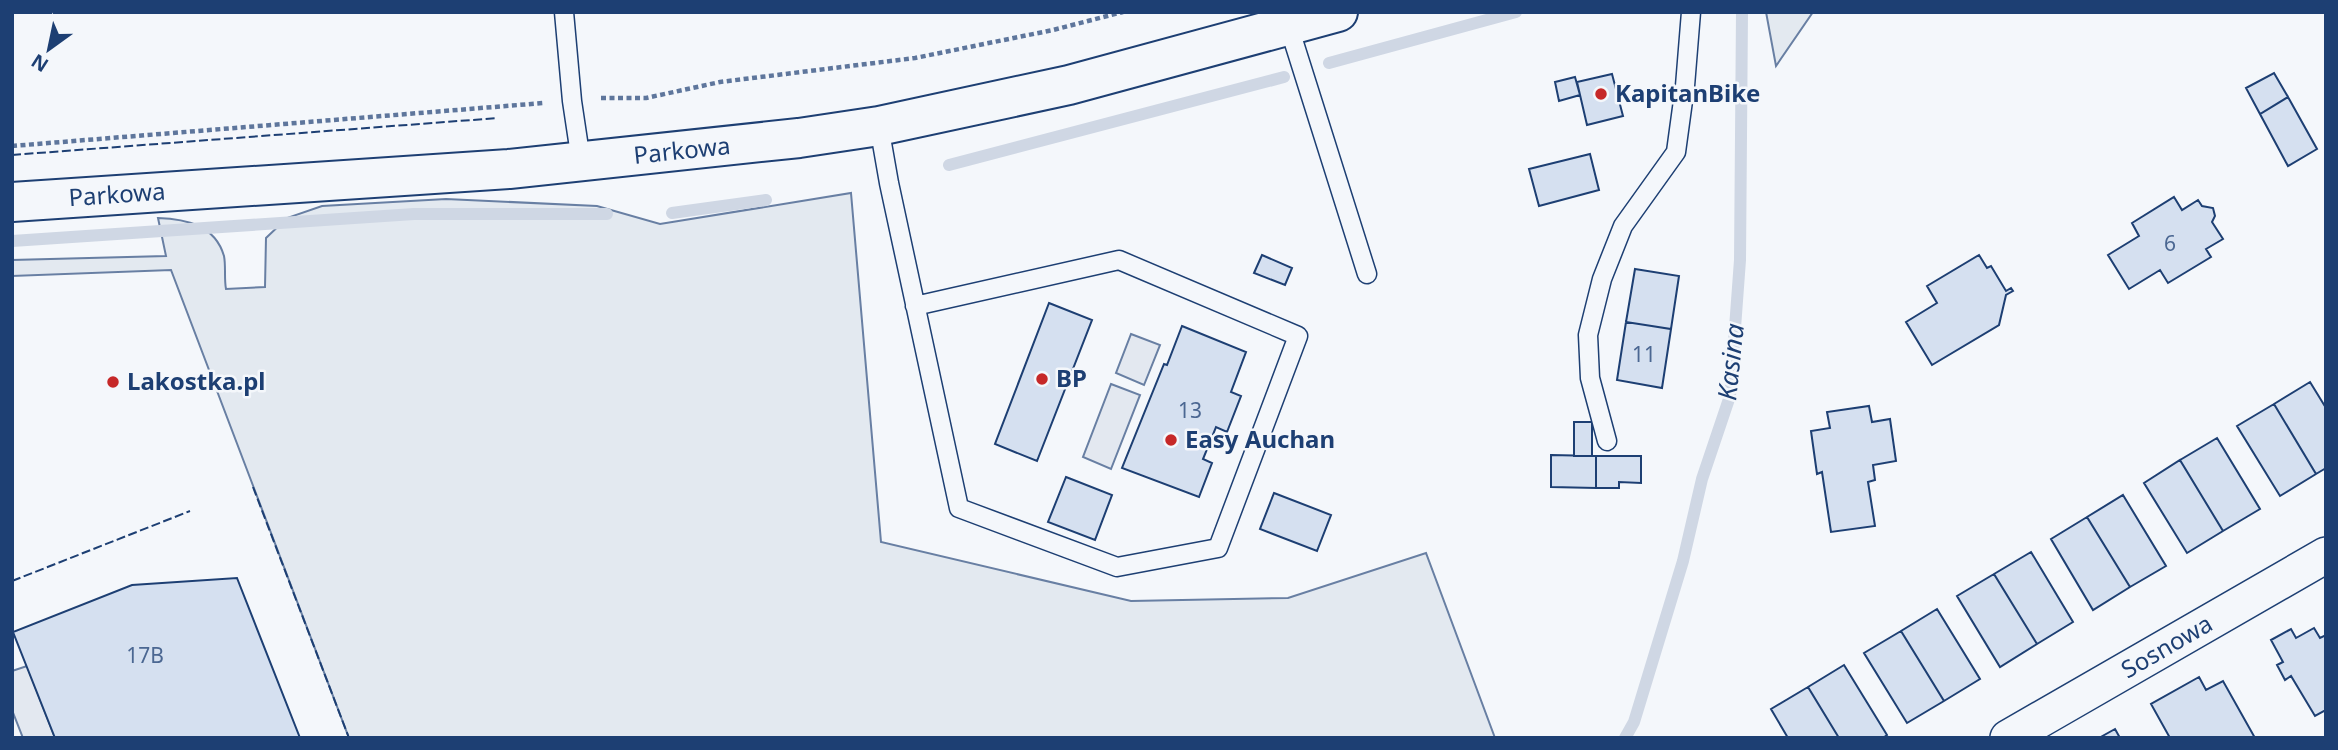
<svg xmlns="http://www.w3.org/2000/svg" width="2338" height="750" viewBox="0 0 2338 750" font-family="'Noto Sans',sans-serif">
<rect width="100%" height="100%" fill="#f4f7fb"/>
<path fill="#e3e9f0" stroke="#687fa3" stroke-width="2" d="M 1766,12 L 1813,12 L 1776,66 Z
M 851,193 L 881,542 L 1131,601 L 1288,598 L 1426,553 L 1495,738 L 349,738 L 171,270 L 12,276 L 12,260 L 166,256 L 158,218 C 186,219 215,225 224,256 C 226,266 224,279 226,289 L 265,287 L 266,238 L 287,218 L 322,206 L 446,199 L 597,206 L 660,224 Z"/>
<path fill="#e3e8f0" stroke="#687fa3" stroke-width="2" d="M 1131,334 L 1160,345 L 1144,385 L 1116,373 Z
M 1111,384 L 1140,395 L 1111,469 L 1083,457 Z
M 27,666 L 55,738 L 23,738 L 12,710 L 12,671 Z"/>
<g fill="none" stroke-linecap="round" stroke-linejoin="round">
<path stroke="#cfd7e4" stroke-width="12" d="M 1329,63 L 1516,12
M 949,165 L 1284,77
M 672,213 L 766,200
M 12,241 L 414,214 L 607,214
M 1625,738 L 1634,722 L 1683,561 L 1702,479 L 1730,396 L 1740,260 L 1742,12"/>
</g>
<path fill="#d5e0f0" stroke="#1d3f73" stroke-width="2" d="M 2274,73 L 2288,97 L 2260,114 L 2246,88 Z
M 1612,74 L 1623,116 L 1587,125 L 1577,82 Z
M 1575,77 L 1580,95 L 1559,101 L 1555,82 Z
M 2288,97 L 2317,149 L 2288,166 L 2260,114 Z
M 1590,154 L 1599,190 L 1539,206 L 1529,169 Z
M 2174,197 L 2182,210 L 2198,200 L 2202,206 L 2213,208 L 2215,216 L 2212,222 L 2223,239 L 2206,249 L 2211,257 L 2168,283 L 2160,270 L 2129,289 L 2108,255 L 2139,236 L 2132,223 Z
M 1262,255 L 1292,268 L 1285,285 L 1254,273 Z
M 1979,255 L 1987,268 L 1991,266 L 2006,291 L 2011,288 L 2013,291 L 2006,295 L 1999,325 L 1932,365 L 1906,322 L 1937,303 L 1927,286 Z
M 1635,269 L 1679,276 L 1671,329 L 1626,322 Z
M 1049,303 L 1092,320 L 1037,461 L 995,444 Z
M 1626,322 L 1671,329 L 1662,388 L 1617,380 Z
M 1182,326 L 1246,352 L 1231,392 L 1241,396 L 1227,432 L 1216,427 L 1203,459 L 1212,463 L 1199,497 L 1122,468 L 1164,364 L 1167,365 Z
M 2310,382 L 2326,408 L 2326,468 L 2316,474 L 2274,404 Z
M 2274,404 L 2316,474 L 2280,496 L 2237,426 Z
M 1869,406 L 1872,422 L 1890,419 L 1896,461 L 1873,465 L 1875,480 L 1868,482 L 1875,526 L 1831,532 L 1822,472 L 1817,474 L 1811,431 L 1830,428 L 1827,412 Z
M 1574,422 L 1592,422 L 1592,456 L 1574,456 Z
M 2217,438 L 2260,509 L 2223,531 L 2180,460 Z
M 1551,455 L 1596,456 L 1596,488 L 1551,487 Z
M 1596,456 L 1641,456 L 1641,483 L 1619,482 L 1619,488 L 1596,488 Z
M 2180,460 L 2223,531 L 2187,553 L 2144,483 Z
M 1066,477 L 1112,495 L 1095,540 L 1048,522 Z
M 1274,493 L 1331,515 L 1317,551 L 1260,529 Z
M 2123,495 L 2166,566 L 2130,587 L 2087,517 Z
M 2087,517 L 2130,587 L 2093,610 L 2051,539 Z
M 2031,552 L 2073,622 L 2037,644 L 1994,574 Z
M 1994,574 L 2037,644 L 2000,667 L 1957,596 Z
M 237,578 L 300,738 L 55,738 L 13,632 L 132,585 Z
M 1937,609 L 1980,679 L 1944,701 L 1901,631 Z
M 2314,628 L 2320,638 L 2326,635 L 2326,710 L 2315,716 L 2291,676 L 2285,680 L 2277,665 L 2283,662 L 2271,640 L 2291,629 L 2296,638 Z
M 1901,631 L 1944,701 L 1907,723 L 1864,653 Z
M 1844,665 L 1887,735 L 1883,738 L 1839,738 L 1808,687 Z
M 2199,677 L 2206,690 L 2223,681 L 2255,738 L 2170,738 L 2151,704 Z
M 1808,687 L 1839,738 L 1788,738 L 1771,709 Z
M 2115,729 L 2120,738 L 2099,738 Z"/>
<g fill="none" stroke-linecap="round" stroke-linejoin="round">
<g stroke="#1d3f73" stroke-width="21">
<path id="service" d="M 564,12 L 572,101 L 581,161
M 1289,27 L 1367,274
M 879,126 L 889,183 L 959,508 L 1117,567 L 1218,548 L 1298,336 L 1119,260 L 915,306
M 1607,441 L 1590,378 L 1588,335 L 1602,279 L 1623,226 L 1676,152 L 1685,86 L 1691,12"/>
</g>
<g stroke="#1d3f73" stroke-width="38">
<path id="minor" d="M 2008,738 L 2326,555"/>
</g>
<g stroke="#1d3f73" stroke-width="42">
<path id="secondary" d="M 12,202 L 509,169 L 799,138 L 879,126 L 1069,85 L 1338,12"/>
</g>
<path stroke="#5e769c" stroke-width="4.5" stroke-dasharray="5 3.5" stroke-linecap="butt" d="M 601,98 L 646,98 L 720,82 L 915,58 L 1053,30 L 1123,12
M 12,146 L 543,103"/>
<use href="#service" stroke="#f4f7fb" stroke-width="18"/>
<use href="#minor" stroke="#f4f7fb" stroke-width="35"/>
<use href="#secondary" stroke="#f4f7fb" stroke-width="38"/>
<path stroke="#1d3f73" stroke-width="2" stroke-dasharray="9 3.5" stroke-linecap="butt" d="M 12,155 L 498,118
M 253,487 L 349,738
M 12,581 L 190,511"/>
</g>
<g fill="#c62828" stroke="#f4f7fb" stroke-width="2.5">
<circle cx="1601" cy="94" r="7"/>
<circle cx="1042" cy="379" r="7"/>
<circle cx="113" cy="382" r="7"/>
<circle cx="1171" cy="440" r="7"/>
</g>
<g text-anchor="middle" stroke-width="5" stroke-linejoin="round" paint-order="stroke">
<g font-size="21" fill="#4b6792">
<text x="2170" y="251">6</text>
<text x="1644" y="362">11</text>
<text x="1190" y="418">13</text>
<text x="145" y="663">17B</text>
</g>
<g font-size="24" font-weight="bold" fill="#1d3f73" stroke="#f4f7fb" text-anchor="start">
<text x="1615" y="102">KapitanBike</text>
<text x="1056" y="387">BP</text>
<text x="127" y="390">Lakostka.pl</text>
<text x="1185" y="448">Easy Auchan</text>
</g>
<g font-size="24" fill="#1d3f73" stroke="#f4f7fb">
<text transform="translate(682 151) rotate(-6)" y="8">Parkowa</text>
<text transform="translate(117 195) rotate(-4)" y="8">Parkowa</text>
<text transform="translate(2167 647) rotate(-30)" y="8">Sosnowa</text>
</g>
<g font-size="26" font-style="italic" fill="#1d3f73" stroke="#f4f7fb">
<text transform="translate(1731 362) rotate(-84)" y="9">Kasina</text>
</g>
</g>
<rect width="2338" height="750" fill="none" stroke="#1d3f73" stroke-width="28"/>
<g transform="translate(49 49) rotate(213)" stroke="#f4f7fb" stroke-width="5" paint-order="stroke">
<path d="M0-5L12 26L0 18L-12 26Z" fill="#1d3f73"/>
<text y="-10" font-size="19" font-weight="bold" text-anchor="middle" fill="#1d3f73">N</text>
</g>
</svg>
